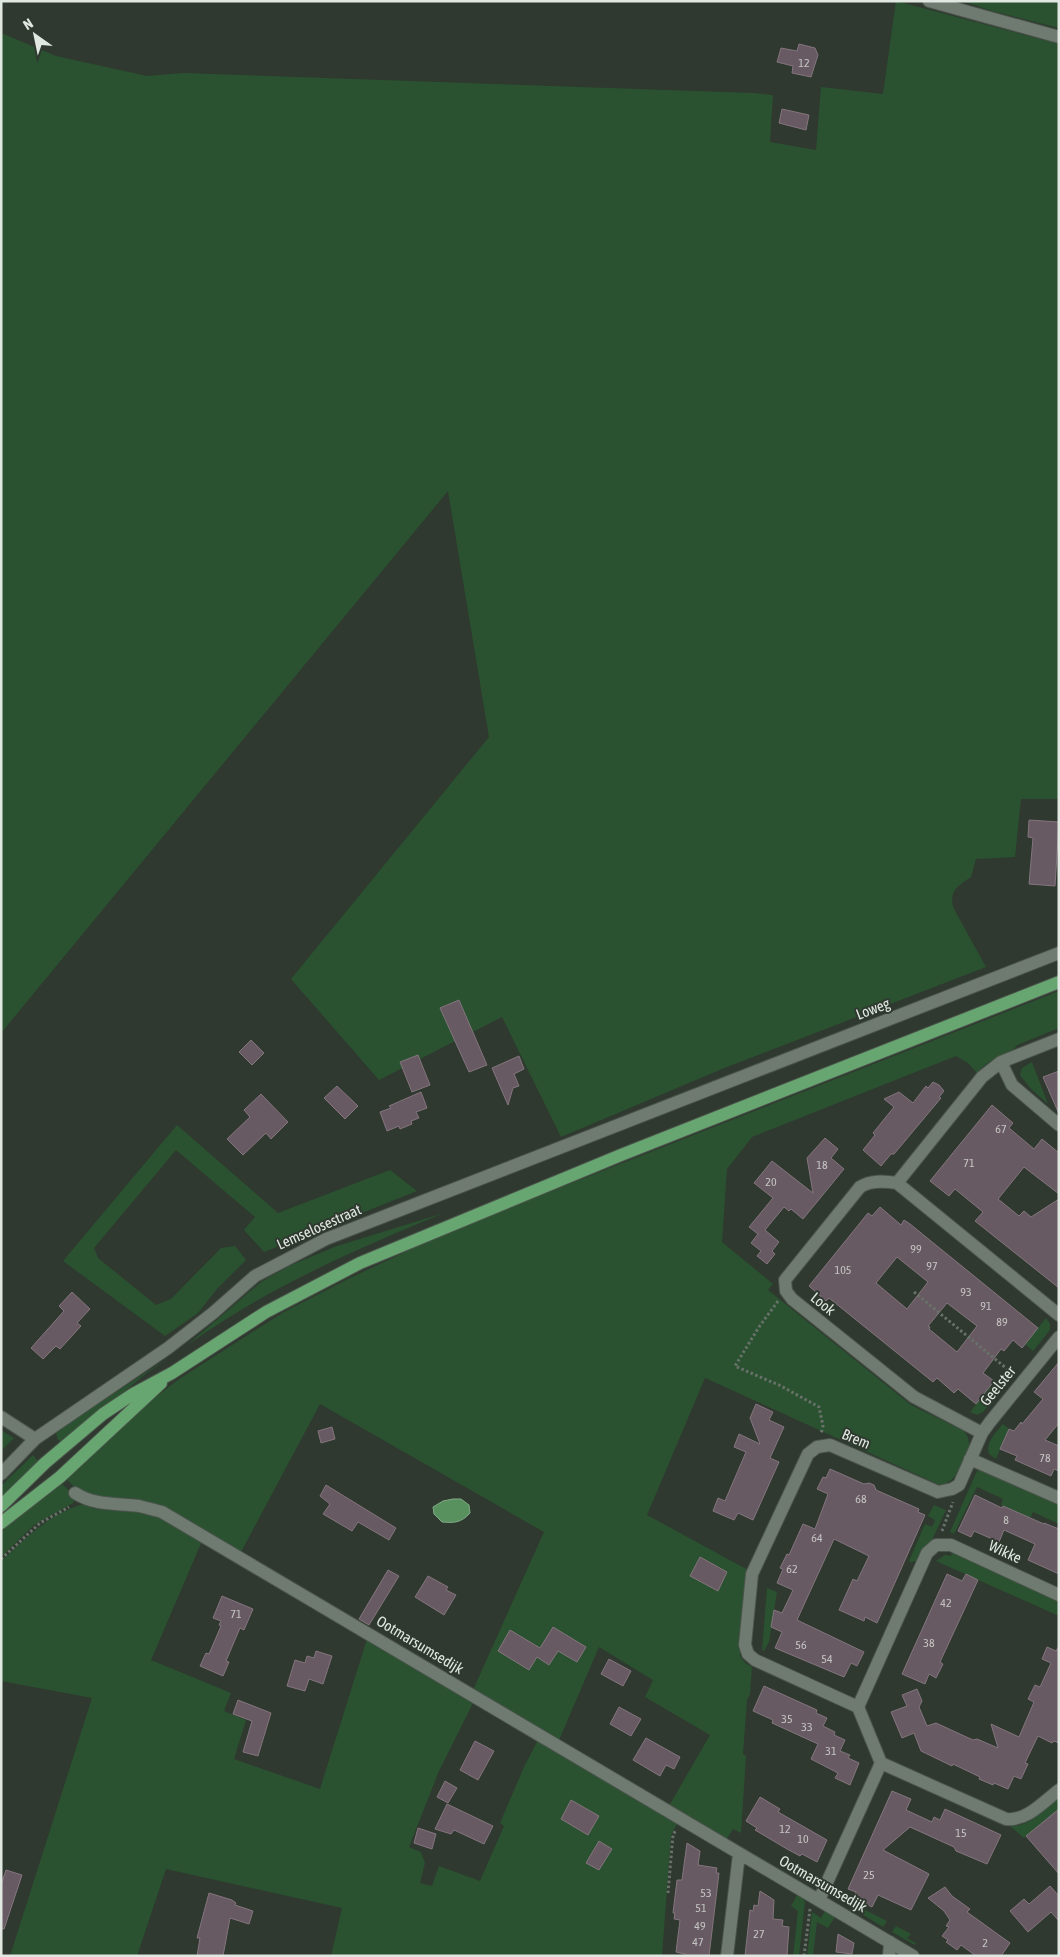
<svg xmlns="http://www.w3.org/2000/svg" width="1060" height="1957" viewBox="0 0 1060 1957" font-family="'Asap Condensed',sans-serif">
<rect width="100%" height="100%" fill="#2f392f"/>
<path fill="#2a5230" d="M 896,1 L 1059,44 L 1059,799 L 1021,799 L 1015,857 L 976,859 L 971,877 C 958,886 948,891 954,909 L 986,967 L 722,1069 L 561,1137 L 502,1017 L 379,1080 L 291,979 L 489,737 L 448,491 L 1,1033 L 1,33 L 56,56 L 147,76 L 183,73 L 753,93 L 773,95 L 770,142 L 816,150 L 821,87 L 883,94 Z
M 963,1 L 1059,1 L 1059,28 L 992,11 Z
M 1059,991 L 1059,1028 L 1017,1045 C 1011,1055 1002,1055 993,1060 C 986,1063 982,1068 977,1073 L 968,1063 L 956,1056 L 752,1137 L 727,1169 L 722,1242 L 773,1284 L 768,1290 L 911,1405 L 962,1430 C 968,1435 969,1438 969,1445 C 963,1460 958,1483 940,1485 L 705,1378 L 647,1515 L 748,1570 L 745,1584 L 740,1656 L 745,1663 L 752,1667 L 750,1694 L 747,1700 L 743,1754 L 746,1756 L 741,1833 L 733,1829 L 726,1840 L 669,1806 L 710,1735 L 645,1697 L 653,1680 L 599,1647 L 559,1740 L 473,1690 L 544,1532 L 320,1404 L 241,1552 L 154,1503 L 131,1498 L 89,1497 L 80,1492 L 65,1478 L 153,1399 L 182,1377 L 284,1312 L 346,1280 L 418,1246 L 511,1207 Z
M 1032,1062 L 1048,1104 L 1031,1089 L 1020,1075 L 1022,1068 Z
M 177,1125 L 278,1213 L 390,1170 L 417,1191 L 264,1252 L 244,1230 L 255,1217 L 176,1150 L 94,1248 L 98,1258 L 156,1305 L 171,1299 L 221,1248 L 235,1246 L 246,1260 L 217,1289 L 198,1313 L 165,1336 L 63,1261 Z
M 444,1213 C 354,1250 265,1289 186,1346 L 261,1282 L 289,1266 L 337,1246 Z
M 1046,1318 L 1050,1324 L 1050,1330 L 1033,1351 L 1025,1344 Z
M 171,1356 L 147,1373 L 62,1442 L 58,1440 L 56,1434 L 60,1429 Z
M 991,1386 L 998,1393 L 983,1412 L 977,1415 L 970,1412 Z
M 1003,1424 L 1009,1429 L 996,1459 L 989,1454 C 985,1443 996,1432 1003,1424 Z
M 1,1430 L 14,1438 L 1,1451 Z
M 33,1455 L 39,1462 L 1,1500 L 1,1486 Z
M 977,1471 L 984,1471 L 1059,1504 L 1059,1524 L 1033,1512 L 1030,1518 L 1001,1505 L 1003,1499 L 977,1487 L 954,1534 L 950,1532 Z
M 60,1482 L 76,1497 L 73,1503 L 34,1525 L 1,1557 L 1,1529 Z
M 83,1504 C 105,1516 128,1506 151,1513 C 167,1518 187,1533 202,1541 L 151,1660 L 231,1693 L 224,1711 L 246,1720 L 234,1759 L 320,1789 L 367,1639 L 474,1701 L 439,1771 L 409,1847 L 421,1852 L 425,1863 L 420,1883 L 432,1886 L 439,1866 L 480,1881 L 504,1826 L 500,1823 L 524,1767 L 538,1740 L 669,1817 L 677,1824 L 671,1835 L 662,1956 L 331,1956 L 342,1908 L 166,1869 L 137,1956 L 10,1956 L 92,1698 L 1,1681 L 1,1561 C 28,1537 46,1516 83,1504 Z
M 934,1505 L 946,1510 L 931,1542 L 917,1563 L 913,1561 L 912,1563 L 909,1561 L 925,1524 L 932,1527 L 935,1520 L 928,1516 Z
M 952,1552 L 1059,1600 L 1059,1616 L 936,1561 L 945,1555 L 951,1556 Z
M 767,1588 L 777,1592 L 769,1642 L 764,1651 L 762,1650 Z
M 1059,1797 L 1059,1809 L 1024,1838 L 1010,1826 C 1032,1827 1042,1809 1059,1797 Z
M 797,1895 L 803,1898 L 805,1902 L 799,1956 L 793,1956 L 798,1911 L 791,1906 Z
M 837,1896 L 887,1921 L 883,1927 L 842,1902 Z
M 825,1911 L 835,1917 L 828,1928 L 817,1922 L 813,1956 L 807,1956 L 812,1912 L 821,1918 Z
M 896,1926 L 911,1934 L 907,1938 L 916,1943 L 915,1945 L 892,1932 Z"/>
<path fill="#58905e" stroke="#81aa86" d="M 453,1499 L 461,1499 L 469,1505 L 470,1513 C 461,1523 454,1523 442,1522 L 434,1514 L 433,1507 L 443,1501 Z"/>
<path fill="#685a62" stroke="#84757e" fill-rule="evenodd" d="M 799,44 L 815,48 L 818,55 L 811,77 L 792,73 L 793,66 L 777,62 L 781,48 L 797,51 Z
M 782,109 L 809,115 L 806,130 L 779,123 Z
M 1029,820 L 1059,822 L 1055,886 L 1029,884 L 1033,838 L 1028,837 Z
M 459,1000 L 487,1065 L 469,1072 L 440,1008 Z
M 251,1040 L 264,1053 L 252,1065 L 239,1052 Z
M 418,1055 L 430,1085 L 412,1092 L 400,1062 Z
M 519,1056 L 524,1069 L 514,1074 L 519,1086 L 513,1088 L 508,1105 L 492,1068 Z
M 1059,1071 L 1059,1114 L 1043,1077 Z
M 933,1082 L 939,1085 L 944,1091 L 939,1097 L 941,1098 L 894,1154 L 891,1154 L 881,1166 L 863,1150 L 875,1135 L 873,1133 L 894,1107 L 884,1099 L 899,1092 L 913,1103 L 926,1086 L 928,1088 Z
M 337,1086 L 358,1106 L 345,1119 L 324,1098 Z
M 421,1092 L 427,1108 L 416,1112 L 419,1118 L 411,1121 L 412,1124 L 400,1129 L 399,1126 L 387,1131 L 380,1112 L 391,1108 L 389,1106 Z
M 261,1094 L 288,1122 L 271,1139 L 266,1133 L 243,1155 L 227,1139 L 250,1117 L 244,1110 Z
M 992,1105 L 1013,1123 L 1009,1128 L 1034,1149 L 1042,1139 L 1059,1153 L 1059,1194 L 1024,1167 L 998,1199 L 1019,1216 L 1024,1211 L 1031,1217 L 1059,1199 L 1059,1288 L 975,1221 L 983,1212 L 955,1189 L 949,1196 L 930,1181 Z
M 825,1138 L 838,1149 L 831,1158 L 844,1169 L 803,1219 L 791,1209 L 789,1211 L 784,1207 L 765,1230 L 779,1242 L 772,1251 L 775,1254 L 767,1264 L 757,1256 L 761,1251 L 751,1243 L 758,1234 L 749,1227 L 773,1198 L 754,1183 L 772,1161 L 813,1193 L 807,1158 Z
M 880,1207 L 901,1225 L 904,1220 L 910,1224 L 1038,1328 L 1022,1348 L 1013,1340 L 1004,1351 L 1001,1349 L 983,1373 L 994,1381 L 976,1404 L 958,1389 L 954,1393 L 937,1378 L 933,1382 L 829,1298 L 826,1301 L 809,1286 L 868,1213 L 872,1216 ZM 897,1257 L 928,1282 L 907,1309 L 876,1283 ZM 947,1303 L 977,1326 L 957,1352 L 929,1329 L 930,1327 L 928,1326 Z
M 72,1292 L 90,1309 L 77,1323 L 81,1326 L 60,1349 L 56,1346 L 43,1359 L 31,1348 L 64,1311 L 59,1306 Z
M 1059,1362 L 1059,1423 L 1045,1440 L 1059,1446 L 1059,1471 L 1054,1469 L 1051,1476 L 1015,1460 L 1017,1456 L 1000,1449 L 1009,1429 L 1014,1431 L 1021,1422 L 1022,1424 L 1043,1399 L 1034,1392 Z
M 756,1404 L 773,1412 L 769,1420 L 784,1427 L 770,1458 L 779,1462 L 753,1520 L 738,1513 L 734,1520 L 713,1511 L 718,1498 L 725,1501 L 746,1452 L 734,1447 L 739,1434 L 760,1444 L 750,1418 Z
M 332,1427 L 335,1439 L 321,1443 L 318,1431 Z
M 830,1469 L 864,1484 L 869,1483 L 874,1485 L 876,1490 L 919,1509 L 918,1512 L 925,1515 L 877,1623 L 865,1617 L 864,1621 L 839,1610 L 853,1579 L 857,1581 L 869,1556 L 834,1539 L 797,1620 L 864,1652 L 857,1666 L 851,1663 L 844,1677 L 775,1648 L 782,1632 L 771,1627 L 774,1610 L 782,1613 L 793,1590 L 777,1583 L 783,1569 L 780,1568 L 787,1554 L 789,1555 L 803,1524 L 815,1529 L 828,1494 L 817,1489 L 823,1477 L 826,1478 Z
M 326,1485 L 396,1528 L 389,1540 L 358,1522 L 352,1531 L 323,1514 L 330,1504 L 320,1496 Z
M 975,1495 L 1002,1508 L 1003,1506 L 1044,1524 L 1044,1523 L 1059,1529 L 1059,1574 L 1028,1560 L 1035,1544 L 1004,1530 L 999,1542 L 974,1531 L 971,1537 L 958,1531 Z
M 700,1557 L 727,1572 L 718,1591 L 690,1576 Z
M 388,1570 L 399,1576 L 369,1625 L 359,1619 Z
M 947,1574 L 962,1581 L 966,1574 L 978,1580 L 940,1662 L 943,1664 L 936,1678 L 929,1674 L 925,1684 L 902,1674 Z
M 428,1576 L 448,1587 L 446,1590 L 456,1595 L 444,1615 L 415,1597 Z
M 222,1596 L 253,1609 L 244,1630 L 240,1628 L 226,1661 L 229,1662 L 223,1676 L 200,1666 L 206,1653 L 209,1654 L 221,1626 L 219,1625 L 221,1621 L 213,1618 Z
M 553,1627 L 586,1647 L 577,1662 L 558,1651 L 549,1665 L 537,1657 L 529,1670 L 498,1651 L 510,1630 L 540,1648 Z
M 1059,1646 L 1059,1743 L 1054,1741 L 1052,1743 L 1038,1736 L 1025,1763 L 1028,1764 L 1021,1779 L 1014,1776 L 1008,1789 L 994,1783 L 993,1785 L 979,1779 L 980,1777 L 953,1764 L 952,1766 L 921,1751 L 914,1733 L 902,1738 L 891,1712 L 907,1706 L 902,1695 L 917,1689 L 922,1701 L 919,1707 L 927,1726 L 936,1723 L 973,1740 L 977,1739 L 998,1748 L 991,1724 L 1019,1737 L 1034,1702 L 1028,1699 L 1035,1685 L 1040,1687 L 1051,1663 L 1042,1659 L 1047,1647 L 1056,1651 Z
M 316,1651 L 332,1656 L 323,1684 L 309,1679 L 305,1691 L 287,1686 L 295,1660 L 305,1663 L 307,1656 L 314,1658 Z
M 609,1659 L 631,1671 L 623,1686 L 601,1674 Z
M 764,1686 L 817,1710 L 816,1713 L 827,1718 L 823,1726 L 835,1732 L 834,1735 L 845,1740 L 840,1751 L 850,1755 L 848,1758 L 859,1763 L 850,1785 L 835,1778 L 838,1773 L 811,1759 L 818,1744 L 772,1723 L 773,1720 L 753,1711 Z
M 238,1700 L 271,1713 L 258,1756 L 243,1752 L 252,1721 L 233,1714 Z
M 619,1707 L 641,1719 L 631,1736 L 610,1724 Z
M 646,1738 L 680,1757 L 674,1769 L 666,1765 L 660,1776 L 633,1760 Z
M 475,1741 L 494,1751 L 478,1780 L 460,1770 Z
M 445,1781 L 457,1788 L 448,1803 L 437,1797 Z
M 892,1791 L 911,1799 L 906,1810 L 932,1822 L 934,1817 L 940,1820 L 945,1809 L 1001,1835 L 987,1864 L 956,1851 L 954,1847 L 910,1827 L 883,1850 L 929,1874 L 911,1910 L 878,1895 L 872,1907 L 854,1898 L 856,1892 L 848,1889 Z
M 760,1797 L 780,1809 L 778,1812 L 827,1840 L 817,1862 L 802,1854 L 800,1856 L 787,1849 L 755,1830 L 757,1828 L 746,1821 Z
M 571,1800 L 599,1816 L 588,1835 L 561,1819 Z
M 447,1804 L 493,1826 L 484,1844 L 454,1830 L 451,1834 L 435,1829 Z
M 1059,1809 L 1059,1874 L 1026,1836 Z
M 418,1828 L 436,1834 L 432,1849 L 414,1843 Z
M 599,1841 L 612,1849 L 599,1870 L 586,1863 Z
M 687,1843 L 700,1851 L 698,1865 L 717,1868 L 716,1873 L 719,1873 L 709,1956 L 685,1956 L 685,1954 L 676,1952 L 680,1920 L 674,1919 L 675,1913 L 673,1913 L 677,1880 L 682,1880 Z
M 6,1870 L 22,1875 L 4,1929 L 1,1929 L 1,1885 Z
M 1050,1886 L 1059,1896 L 1059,1921 L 1051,1912 L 1028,1932 L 1010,1911 L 1024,1899 L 1029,1904 Z
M 945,1887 L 952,1896 L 970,1909 L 967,1912 L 1010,1943 L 1001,1956 L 976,1956 L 961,1945 L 957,1950 L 946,1942 L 948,1940 L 942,1936 L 949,1927 L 946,1926 L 950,1920 L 944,1911 L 928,1898 Z
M 760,1891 L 774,1900 L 773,1919 L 783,1920 L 782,1926 L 789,1927 L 787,1956 L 745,1956 L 750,1910 L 753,1911 L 754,1905 L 758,1906 Z
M 209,1893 L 232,1900 L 236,1903 L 235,1905 L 253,1911 L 249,1924 L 230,1918 L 223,1956 L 197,1956 L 200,1938 L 197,1938 Z
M 838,1934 L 854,1943 L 852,1954 L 836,1952 Z"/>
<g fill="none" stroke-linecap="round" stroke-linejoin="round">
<g stroke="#4b544c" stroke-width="14">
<path id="street" d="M 929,1 L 1059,37
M 1001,1062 L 1059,1039
M 897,1183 L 982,1077 L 1001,1062 L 1012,1085 L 1059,1125
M 1,1417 L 35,1439
M 982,1433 L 914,1397 L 792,1299 L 786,1291 L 785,1280 L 860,1187 C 870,1180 884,1181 897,1183 L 1059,1315
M 970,1459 L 1059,1498
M 1,1474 L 35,1439 L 168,1348 L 213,1313 L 255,1276 L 326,1239 L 1059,953
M 75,1493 C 95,1506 117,1503 139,1506 C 147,1508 155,1510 162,1512 L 913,1956
M 1059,1595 L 951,1545 L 936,1545 L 927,1553 L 858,1707 L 881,1763 L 1006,1819 C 1027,1821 1042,1803 1059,1790
M 858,1707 L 755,1660 L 748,1654 L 745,1645 L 752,1574 L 808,1454 L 817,1447 L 830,1445 L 938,1492 L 952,1489 L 959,1485 L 982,1433 L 990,1422 L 1059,1337
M 819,1900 L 881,1763
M 727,1956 L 739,1854
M 889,1956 L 890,1942"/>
</g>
<g stroke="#4b544c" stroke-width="14">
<path id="primary" d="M 1,1506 L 45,1463 L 103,1414 L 133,1394 L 172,1373 L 266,1312 L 360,1263 L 621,1155 L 1059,982
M 1,1523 L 60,1477 L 161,1383"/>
</g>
<path stroke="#69726a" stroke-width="3" stroke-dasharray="2.5 2.5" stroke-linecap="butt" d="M 914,1292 L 1012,1373
M 778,1301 L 759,1327 L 735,1366 L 781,1386 L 819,1407 L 823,1426 L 821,1434
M 942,1531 L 953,1502
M 1,1559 L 40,1523 L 69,1507
M 668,1893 L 673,1835 L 676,1830
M 804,1956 L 810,1909"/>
<use href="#street" stroke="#6f7b70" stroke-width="12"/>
<use href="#primary" stroke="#68a671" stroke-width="12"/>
</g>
<g text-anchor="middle" stroke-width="4" stroke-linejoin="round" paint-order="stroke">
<g font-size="12" fill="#c3c4c2">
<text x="804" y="67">12</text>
<text x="1001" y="1133">67</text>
<text x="969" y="1167">71</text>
<text x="822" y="1169">18</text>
<text x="771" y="1186">20</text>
<text x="916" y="1253">99</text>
<text x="932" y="1270">97</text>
<text x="843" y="1274">105</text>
<text x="966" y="1296">93</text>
<text x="986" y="1310">91</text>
<text x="1002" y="1326">89</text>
<text x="1045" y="1462">78</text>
<text x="861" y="1503">68</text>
<text x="1006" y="1524">8</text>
<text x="817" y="1542">64</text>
<text x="792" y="1573">62</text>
<text x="946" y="1607">42</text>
<text x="236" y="1618">71</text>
<text x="929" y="1647">38</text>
<text x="801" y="1649">56</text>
<text x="827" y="1663">54</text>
<text x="787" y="1723">35</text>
<text x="807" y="1731">33</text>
<text x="831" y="1755">31</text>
<text x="785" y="1833">12</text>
<text x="961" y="1837">15</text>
<text x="803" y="1843">10</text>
<text x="869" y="1879">25</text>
<text x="706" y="1897">53</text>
<text x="701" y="1912">51</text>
<text x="700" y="1930">49</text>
<text x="759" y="1938">27</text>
<text x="698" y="1946">47</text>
<text x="985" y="1947">2</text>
</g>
<g font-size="15" fill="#e1e8e2" stroke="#2f392f">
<text transform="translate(873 1009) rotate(-21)" y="5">Loweg</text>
<text transform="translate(319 1227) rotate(-24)" y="5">Lemselosestraat</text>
<text transform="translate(823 1304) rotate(39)" y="5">Look</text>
<text transform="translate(998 1386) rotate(-51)" y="5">Geelster</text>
<text transform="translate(856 1439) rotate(23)" y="5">Brem</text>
<text transform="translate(1005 1552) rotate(25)" y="5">Wikke</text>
<text transform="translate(420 1645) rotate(31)" y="5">Ootmarsumsedijk</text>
<text transform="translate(823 1884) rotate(30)" y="5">Ootmarsumsedijk</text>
</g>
</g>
<rect width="1060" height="1957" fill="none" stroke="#e1e8e2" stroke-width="5"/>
<g transform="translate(35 35) rotate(327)" stroke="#2f392f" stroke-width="4" paint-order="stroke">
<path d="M0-4L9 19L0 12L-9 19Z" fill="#e1e8e2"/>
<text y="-8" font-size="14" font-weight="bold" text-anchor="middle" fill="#e1e8e2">N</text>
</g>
</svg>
